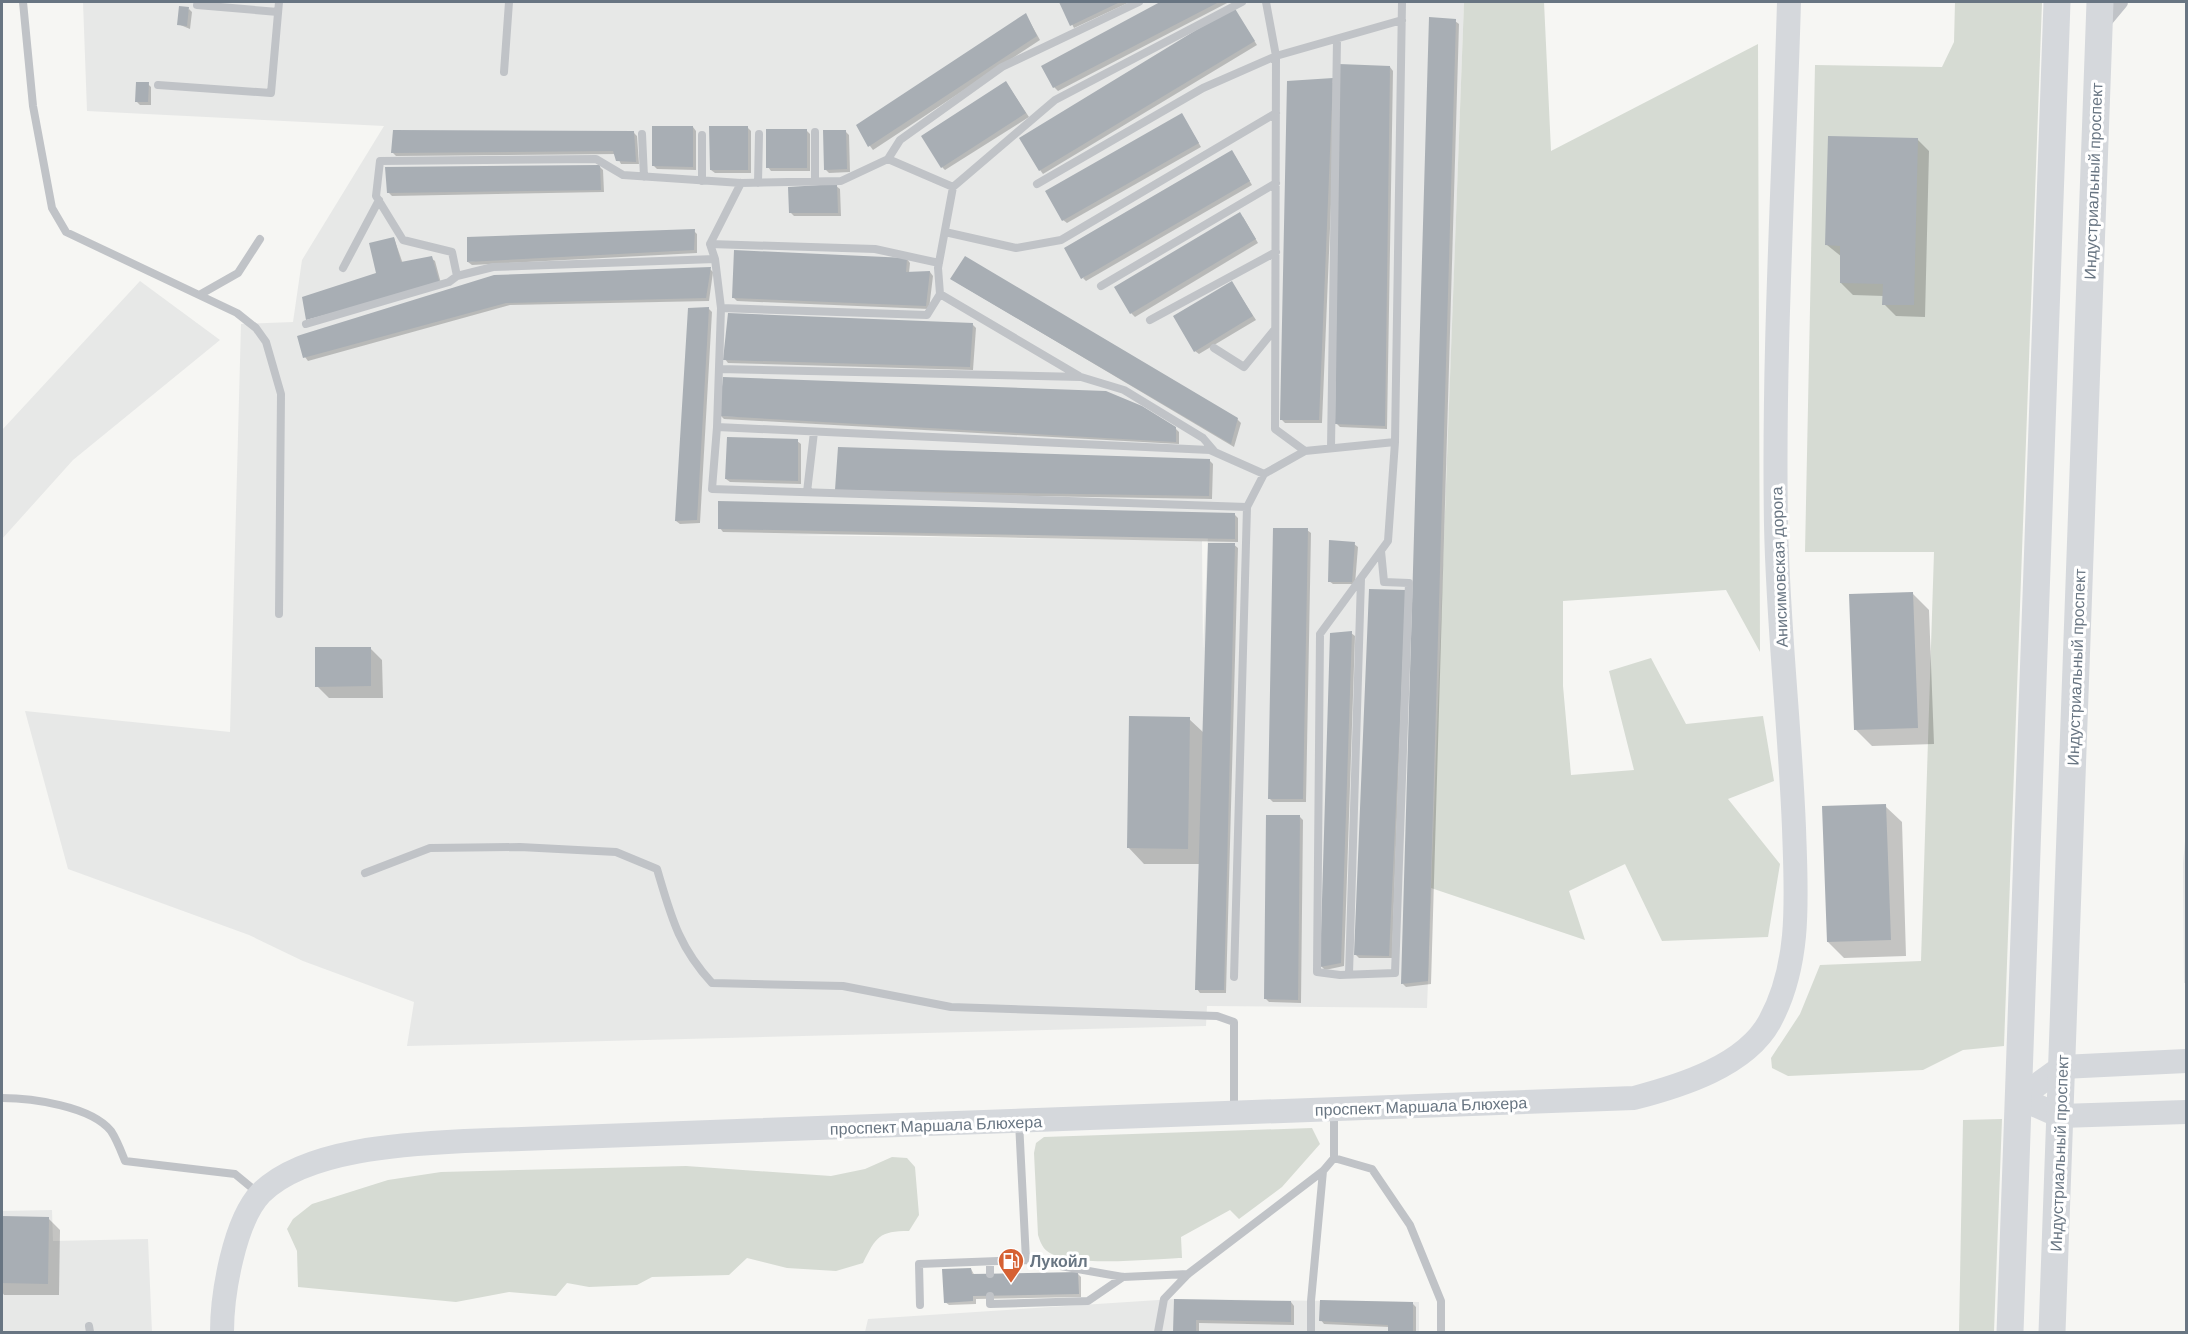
<svg xmlns="http://www.w3.org/2000/svg" width="2188" height="1334" viewBox="0 0 2188 1334" font-family="'DM Sans',sans-serif">
<rect width="100%" height="100%" fill="#f6f6f3"/>
<path fill="#e7e8e7" fill-rule="evenodd" d="M 83,2 L 1464,2 L 1427,1008 L 1207,1006 L 1206,1026 L 407,1046 L 414,1002 L 303,961 L 249,935 L 68,869 L 25,711 L 230,732 L 241,324 L 293,322 L 302,260 L 384,126 L 87,111 ZM 1208,534 L 1203,651 L 1202,541 L 785,535 Z
M 140,281 L 220,340 L 73,460 L 2,539 L 2,430 Z
M 2186,831 L 2186,983 L 2184,983 L 2183,863 Z
M 52,1210 L 53,1241 L 148,1239 L 152,1332 L 2,1332 L 2,1211 Z
M 1174,1299 L 1419,1302 L 1419,1332 L 865,1332 L 868,1319 Z"/>
<path fill="#d6dbd3" d="M 1464,2 L 1544,2 L 1551,151 L 1758,44 L 1760,652 L 1726,590 L 1563,601 L 1563,686 L 1571,775 L 1634,770 L 1609,671 L 1651,658 L 1686,724 L 1763,716 L 1774,781 L 1728,799 L 1780,864 L 1768,937 L 1662,941 L 1625,864 L 1569,891 L 1585,940 L 1431,888 Z
M 1955,2 L 2042,2 L 2004,1046 L 1963,1050 L 1923,1070 L 1788,1076 L 1772,1068 L 1771,1058 L 1800,1014 L 1820,965 L 1921,961 L 1934,552 L 1805,552 L 1815,65 L 1942,67 L 1954,42 Z
M 2002,1119 L 1994,1332 L 1959,1332 L 1963,1120 Z
M 1312,1128 L 1320,1144 L 1282,1187 L 1239,1219 L 1230,1210 L 1181,1237 L 1182,1258 C 1153,1259 1068,1268 1047,1251 C 1042,1247 1040,1241 1038,1235 L 1034,1153 L 1036,1143 L 1044,1137 Z
M 892,1157 L 907,1158 L 915,1167 L 919,1215 L 909,1231 C 879,1231 876,1237 863,1263 L 836,1271 L 787,1268 L 747,1258 L 729,1275 L 652,1277 L 637,1285 L 589,1287 L 567,1283 L 556,1296 L 509,1292 L 456,1302 L 298,1287 L 297,1251 L 287,1229 L 293,1219 L 312,1204 L 388,1180 L 441,1172 L 686,1166 L 831,1176 L 865,1169 Z"/>
<path fill="#0003" d="M 1064,2 L 1130,2 L 1074,28 L 1061,3 Z
M 1163,2 L 1229,2 L 1058,91 L 1054,87 L 1043,67 Z
M 189,9 L 192,12 L 190,29 L 178,24 Z
M 1234,9 L 1257,45 L 1043,174 L 1040,170 Z
M 1026,15 L 1040,40 L 873,150 L 870,146 L 858,125 Z
M 1455,21 L 1459,24 L 1431,984 L 1406,987 L 1402,983 Z
M 1390,67 L 1393,71 L 1387,429 L 1340,427 L 1336,423 Z
M 1288,82 L 1336,83 L 1322,423 L 1285,423 L 1281,419 Z
M 148,84 L 151,87 L 151,105 L 140,105 L 137,102 Z
M 1009,87 L 1029,117 L 945,170 L 942,167 Z
M 1182,115 L 1201,147 L 1067,223 L 1063,220 Z
M 693,127 L 696,131 L 696,170 L 657,169 L 654,166 Z
M 747,127 L 751,131 L 751,173 L 715,173 L 711,170 Z
M 806,130 L 810,134 L 810,171 L 771,171 L 768,167 Z
M 846,132 L 849,135 L 850,172 L 829,173 L 825,169 Z
M 634,133 L 637,136 L 639,164 L 621,164 L 616,154 L 396,156 L 392,152 Z
M 1917,139 L 1929,151 L 1925,317 L 1896,316 L 1884,304 L 1884,296 L 1853,295 L 1841,283 L 1842,257 L 1827,245 Z
M 1235,156 L 1252,185 L 1086,281 L 1083,278 Z
M 600,167 L 603,170 L 604,192 L 392,196 L 388,192 Z
M 836,186 L 840,189 L 841,216 L 794,216 L 790,212 Z
M 1243,217 L 1258,243 L 1135,317 L 1131,313 Z
M 694,231 L 697,234 L 697,253 L 472,265 L 468,262 Z
M 394,238 L 403,264 L 431,258 L 435,261 L 442,287 L 377,274 Z
M 907,259 L 910,263 L 909,273 L 930,272 L 933,276 L 929,309 L 737,301 L 734,298 Z
M 710,269 L 713,272 L 709,301 L 510,305 L 308,361 L 305,357 L 494,276 Z
M 956,282 L 1237,419 L 1241,423 L 1234,447 Z
M 1232,283 L 1256,320 L 1199,354 L 1195,351 Z
M 708,308 L 712,312 L 700,523 L 680,524 L 676,521 Z
M 972,324 L 976,328 L 973,370 L 728,363 L 725,359 Z
M 721,416 L 1175,428 L 1179,432 L 1179,444 L 724,419 Z
M 797,441 L 801,444 L 801,484 L 730,482 L 726,479 Z
M 1209,460 L 1213,464 L 1212,499 L 840,493 Z
M 1235,515 L 1238,518 L 1238,542 L 723,532 L 720,528 Z
M 1307,530 L 1311,533 L 1306,802 L 1273,802 L 1269,798 Z
M 1232,543 L 1238,548 L 1226,993 L 1200,993 L 1197,989 L 1200,864 L 1144,864 L 1128,847 L 1189,719 L 1204,733 Z
M 1354,544 L 1358,547 L 1355,584 L 1333,584 L 1329,581 Z
M 1405,592 L 1392,958 L 1359,958 L 1355,954 Z
M 1913,594 L 1929,610 L 1934,744 L 1872,746 L 1856,730 Z
M 1351,633 L 1355,636 L 1344,966 L 1325,970 L 1321,966 Z
M 370,648 L 382,660 L 383,698 L 329,698 L 317,686 Z
M 1885,806 L 1902,822 L 1906,956 L 1844,958 L 1828,942 Z
M 1300,817 L 1303,820 L 1301,1003 L 1269,1002 L 1265,998 Z
M 2,1217 L 48,1218 L 60,1230 L 59,1295 L 4,1295 L 2,1292 Z
M 971,1269 L 975,1276 L 1077,1273 L 1081,1277 L 1081,1297 L 976,1299 L 976,1304 L 949,1305 L 945,1302 Z
M 1175,1300 L 1291,1302 L 1294,1306 L 1294,1325 L 1199,1323 L 1199,1332 L 1174,1332 Z
M 1413,1304 L 1416,1307 L 1416,1332 L 1389,1332 L 1389,1327 L 1324,1324 L 1321,1320 Z"/>
<path fill="#a8aeb4" d="M 1059,2 L 1120,2 L 1070,26 Z
M 1160,2 L 1219,2 L 1053,88 L 1041,66 Z
M 179,6 L 189,7 L 187,26 L 177,25 Z
M 1234,7 L 1255,41 L 1039,171 L 1019,138 Z
M 1026,13 L 1037,36 L 868,147 L 856,125 Z
M 1429,17 L 1456,19 L 1428,981 L 1401,984 Z
M 1339,64 L 1390,66 L 1385,426 L 1335,424 Z
M 1333,78 L 1319,420 L 1280,420 L 1287,81 Z
M 1006,81 L 1026,113 L 941,168 L 921,136 Z
M 136,82 L 149,82 L 148,102 L 135,102 Z
M 1182,113 L 1199,143 L 1062,221 L 1045,191 Z
M 652,126 L 693,126 L 693,167 L 652,166 Z
M 709,126 L 748,126 L 748,170 L 710,170 Z
M 766,129 L 807,129 L 807,168 L 766,168 Z
M 393,130 L 634,131 L 636,162 L 616,161 L 613,151 L 391,153 Z
M 823,130 L 846,130 L 847,169 L 824,170 Z
M 1828,136 L 1918,138 L 1914,305 L 1882,305 L 1883,284 L 1840,283 L 1840,246 L 1825,245 Z
M 1232,150 L 1250,181 L 1081,279 L 1064,248 Z
M 600,165 L 601,190 L 387,193 L 385,167 Z
M 837,184 L 838,213 L 789,213 L 788,187 Z
M 1240,212 L 1256,239 L 1130,314 L 1114,287 Z
M 695,229 L 694,250 L 467,262 L 467,237 Z
M 394,237 L 401,262 L 432,256 L 440,284 L 306,320 L 302,297 L 376,273 L 369,243 Z
M 734,250 L 907,258 L 906,272 L 930,271 L 926,306 L 732,298 Z
M 965,256 L 1238,418 L 1231,444 L 950,279 Z
M 711,267 L 706,298 L 506,303 L 303,358 L 297,336 L 494,275 Z
M 1232,281 L 1253,316 L 1194,352 L 1173,316 Z
M 709,307 L 697,520 L 675,521 L 688,308 Z
M 728,313 L 973,323 L 970,367 L 723,360 Z
M 723,377 L 1106,391 L 1142,406 L 1176,427 L 1176,442 L 719,416 Z
M 727,437 L 798,439 L 798,481 L 725,479 Z
M 838,447 L 1210,459 L 1209,496 L 835,490 Z
M 718,501 L 1235,513 L 1235,539 L 718,529 Z
M 1273,528 L 1308,528 L 1303,799 L 1268,799 Z
M 1329,540 L 1355,542 L 1352,582 L 1328,582 Z
M 1208,543 L 1235,543 L 1224,990 L 1195,990 Z
M 1369,589 L 1406,590 L 1389,956 L 1354,955 Z
M 1913,592 L 1918,728 L 1854,730 L 1849,594 Z
M 1352,631 L 1341,963 L 1320,967 L 1330,633 Z
M 315,647 L 371,647 L 371,686 L 315,687 Z
M 1129,716 L 1190,717 L 1188,849 L 1127,848 Z
M 1886,804 L 1891,940 L 1827,942 L 1822,806 Z
M 1266,815 L 1300,815 L 1298,1000 L 1264,999 Z
M 2,1216 L 49,1217 L 48,1284 L 2,1283 Z
M 971,1268 L 972,1274 L 1078,1272 L 1079,1294 L 973,1296 L 973,1301 L 944,1303 L 942,1269 Z
M 1174,1299 L 1291,1301 L 1291,1322 L 1196,1320 L 1196,1332 L 1173,1332 Z
M 1320,1300 L 1413,1302 L 1413,1332 L 1388,1332 L 1388,1325 L 1319,1321 Z"/>
<g fill="none" stroke-linecap="round" stroke-linejoin="round">
<path stroke="#c0c3c7" stroke-width="8" d="M 23,2 L 33,106 L 52,208 L 66,232 L 237,313 L 256,328 L 266,342 L 281,394 L 279,614
M 197,5 L 278,12
M 504,72 L 509,2
M 158,85 L 271,93 L 279,2
M 815,132 L 815,181
M 642,134 L 644,177
M 702,135 L 702,181
M 758,183 L 759,134
M 1037,184 L 1203,88 L 1276,56 L 1266,2
M 953,187 L 888,159 L 900,140 L 1002,67 L 1139,2
M 945,232 L 1016,248 L 1061,240 L 1276,113
M 710,244 L 875,249 L 939,263
M 715,259 L 710,244 L 741,183
M 343,268 L 379,200
M 1101,286 L 1276,183
M 201,294 L 238,273 L 260,239
M 940,294 L 1079,376
M 721,308 L 715,259 L 493,267 L 457,276 L 452,252 L 403,240 L 376,196 L 380,161 L 596,159 L 623,175 L 741,183 L 841,181 L 888,159
M 1150,320 L 1276,252
M 306,324 L 449,282 L 457,276
M 1214,348 L 1244,367 L 1275,329
M 719,369 L 1081,377 L 1124,390 L 1203,438 L 1215,452
M 717,427 L 721,308 L 927,315 L 940,294 L 938,268 L 953,187 L 1055,100 L 1242,2
M 1331,448 L 1337,39
M 1305,451 L 1275,429 L 1276,56 L 1402,20
M 1264,474 L 1247,507 L 712,489 L 717,427 L 1210,450 L 1264,474 L 1305,451 L 1395,442
M 807,492 L 814,432
M 1381,551 L 1384,582 L 1409,583 L 1395,973 L 1340,975 L 1317,972 L 1320,634 L 1388,541 L 1395,442 L 1402,2
M 365,873 L 430,848 L 520,847 L 616,852 L 657,869 C 671,916 678,946 712,983 L 843,986 L 951,1007 L 1217,1016 L 1234,1022 L 1234,1110
M 1349,974 L 1361,579
M 1234,977 L 1247,507
M 2,1098 C 31,1098 91,1106 111,1131 C 117,1140 121,1151 125,1161 L 235,1174 L 258,1193
M 1019,1122 L 1026,1260 L 1123,1277 L 1188,1274
M 1334,1158 L 1372,1169 L 1410,1225 L 1441,1301 L 1441,1332
M 990,1274 L 990,1262
M 990,1296 L 990,1304 L 1088,1301 L 1123,1277
M 920,1305 L 919,1264 L 1026,1260
M 89,1326 L 90,1332
M 1158,1332 L 1164,1299 L 1188,1274 L 1323,1171 L 1334,1158 L 1334,1111
M 1311,1332 L 1311,1301 L 1323,1171"/>
<path stroke="#c0c3c7" stroke-width="16" d="M 2100,26 L 2120,2"/>
<path stroke="#d5d8dc" stroke-width="24" d="M 2019,1098 L 2062,1067 L 2186,1061
M 2019,1098 L 2060,1116 L 2186,1112
M 222,1332 C 222,1295 234,1221 261,1193 C 305,1149 406,1144 465,1141 L 1634,1098 C 1680,1086 1746,1066 1770,1021 C 1802,962 1796,893 1794,828 C 1790,727 1778,627 1776,525 C 1773,351 1784,176 1789,2"/>
<path stroke="#d5d8dc" stroke-width="27" d="M 2010,1332 L 2057,2
M 2052,1332 L 2100,2"/>
</g>
<defs>
<g id="fuel-pin" transform="scale(1.35)"><path d="M0 17L-7.5 6A9.5 9.5 0 1 1 7.5 6Z" fill="#d66133" stroke="#fff"/><path d="M-5.5-6h7V0h2V4h1.3V-2.5L3-4.5l.8-.8L6-3V5H2.5V1h-1V6h-7ZM-4.2-4.7v3.2H.2V-4.7Z" fill="#fff"/></g>
</defs>
<g fill-rule="evenodd">
<use href="#fuel-pin" x="1011" y="1261"/>
</g>
<g text-anchor="middle" stroke-width="6" stroke-linejoin="round" paint-order="stroke">
<g font-size="16" fill="#687582" stroke="#fff">
<text transform="translate(2093 181) rotate(-88)" y="6">Индустриальный проспект</text>
<text transform="translate(1779 567) rotate(-92)" y="6">Анисимовская дорога</text>
<text transform="translate(2076 667) rotate(-88)" y="6">Индустриальный проспект</text>
<text transform="translate(1421 1106) rotate(-2)" y="6">проспект Маршала Блюхера</text>
<text transform="translate(936 1125) rotate(-2)" y="6">проспект Маршала Блюхера</text>
<text transform="translate(2059 1153) rotate(-88)" y="6">Индустриальный проспект</text>
</g>
<g font-size="16" font-weight="bold" fill="#687582" stroke="#fff" text-anchor="start">
<text x="1030" y="1267">Лукойл</text>
</g>
</g>
<rect width="2188" height="1334" fill="none" stroke="#687582" stroke-width="6"/>
</svg>
